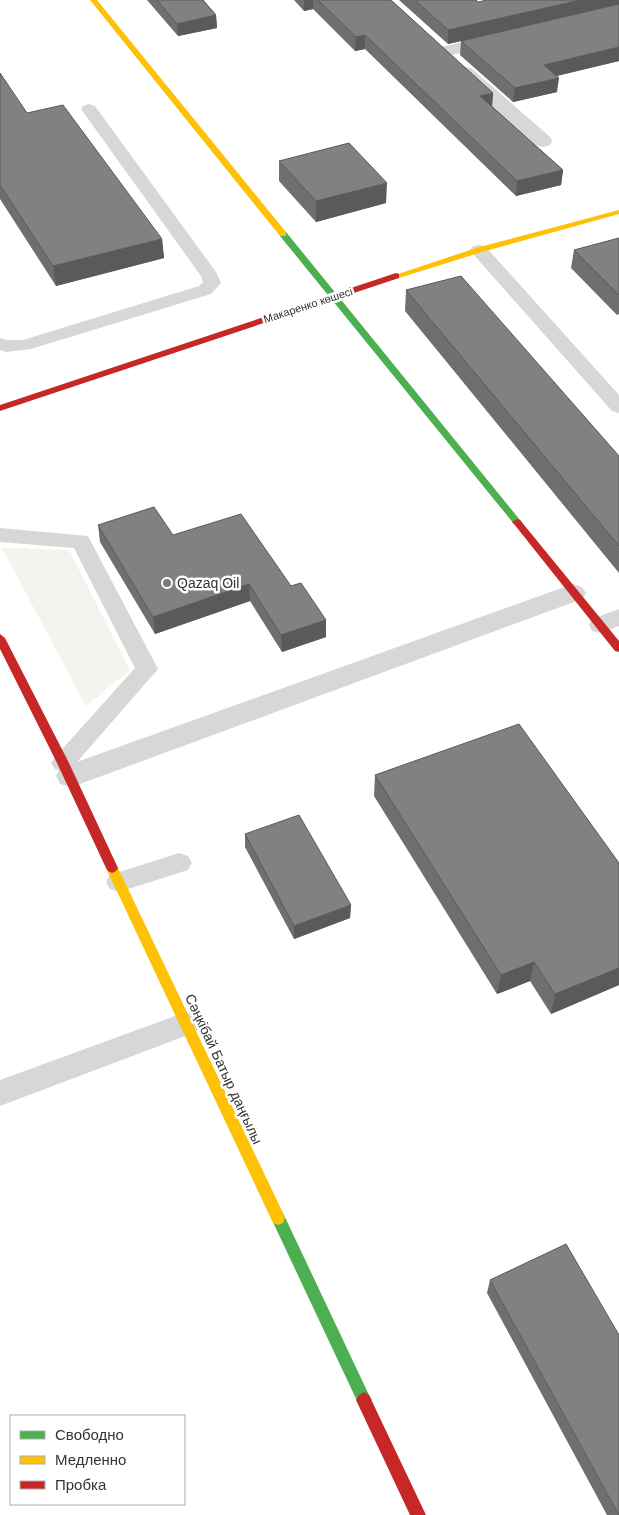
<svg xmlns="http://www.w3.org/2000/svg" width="619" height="1515" viewBox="0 0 619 1515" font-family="Helvetica,sans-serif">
<rect width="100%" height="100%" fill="#fff"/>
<path fill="#f1f5ed" d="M 2,548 L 69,550 L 130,670 L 86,706 Z"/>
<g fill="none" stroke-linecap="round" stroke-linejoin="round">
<path fill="#d7d7d7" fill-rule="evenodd" d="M 89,104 L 95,106 L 216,272 L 221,283 L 211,294 L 31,349 L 6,352 L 0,350 L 0,338 L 7,340 L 23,340 L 199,286 L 203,282 L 201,276 L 81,109 L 83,106 Z
M 479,245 L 485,246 L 619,395 L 619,413 L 612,411 L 473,254 L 470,250 L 473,246 Z
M 0,528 L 88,536 L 158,669 L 71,769 L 63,772 L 55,769 L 51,763 L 55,757 L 135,668 L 74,548 L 0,542 Z
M 619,609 L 619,626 L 600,633 L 592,631 L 589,625 L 592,619 Z
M 179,853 L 188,856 L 192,863 L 188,870 L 119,892 L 110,889 L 106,882 L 110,875 Z
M 186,1012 L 196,1016 L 200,1024 L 196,1032 L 0,1106 L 0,1080 Z"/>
<path fill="#d7d7d7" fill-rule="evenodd" d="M 497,34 L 503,35 L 506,39 L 503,43 L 443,57 L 437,56 L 434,52 L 437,48 Z
M 465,67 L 471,68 L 550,137 L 552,141 L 550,145 L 543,147 L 536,145 L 459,76 L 456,72 L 459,68 Z
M 573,584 L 582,587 L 586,593 L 582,599 L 80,784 L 70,787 L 60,784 L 56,776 L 60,768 Z"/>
<path fill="#4caf50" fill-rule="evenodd" d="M 280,232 L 286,232 L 520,520 L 522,522 L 520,524 L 514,524 L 280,236 Z
M 278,1211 L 283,1213 L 369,1395 L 372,1400 L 369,1405 L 364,1408 L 359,1405 L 271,1218 L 273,1213 Z"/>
<path fill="#ffc107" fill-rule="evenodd" d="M 90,0 L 97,0 L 286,232 L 286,236 L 280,236 Z
M 619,210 L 619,214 L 482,252 L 399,278 L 393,278 L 392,276 L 476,248 Z
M 112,863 L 116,865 L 118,868 L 283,1213 L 285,1218 L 283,1223 L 278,1225 L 273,1223 L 106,868 L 108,865 Z"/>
<path fill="#c62828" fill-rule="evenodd" d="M 396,273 L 399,274 L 399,278 L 0,411 L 0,405 Z
M 517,519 L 520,520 L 619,641 L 619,652 L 615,651 L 514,524 L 512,522 Z
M 0,634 L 5,638 L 69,763 L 118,868 L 116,871 L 112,873 L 108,871 L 106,868 L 57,763 L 0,649 Z
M 364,1392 L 369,1395 L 426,1515 L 410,1515 L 356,1400 L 359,1395 Z"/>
</g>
<path fill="#6f6f6f" d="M 147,0 L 203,0 L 216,15 L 217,28 L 178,36 Z
M 294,0 L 391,0 L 493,93 L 492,106 L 563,170 L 561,185 L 516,196 L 365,49 L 355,51 L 313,9 L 304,11 Z
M 399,0 L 476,0 L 478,2 L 619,0 L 619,61 L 557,76 L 557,92 L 513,102 L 460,55 L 461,41 L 474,38 L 448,44 Z
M 0,73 L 27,113 L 162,239 L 164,258 L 56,286 L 0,199 Z
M 279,161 L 386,203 L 316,222 L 279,181 Z
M 619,238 L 619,314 L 617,315 L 571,268 L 574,250 Z
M 406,290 L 619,456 L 619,573 L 405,311 Z
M 98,525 L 173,535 L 291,586 L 326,620 L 326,637 L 282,652 L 250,601 L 155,634 L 100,542 Z
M 375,775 L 619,863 L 619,985 L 551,1014 L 530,981 L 497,994 L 374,796 Z
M 245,834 L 351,905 L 350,918 L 294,939 L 245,847 Z
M 490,1280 L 619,1515 L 607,1515 L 487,1293 Z"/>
<path fill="#5a5a5a" d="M 304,0 L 313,0 L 313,9 L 304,11 Z
M 581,0 L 619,0 L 619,5 L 448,44 L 448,30 Z
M 216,15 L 217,28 L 178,36 L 177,24 Z
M 365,35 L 365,49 L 355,51 L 356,37 Z
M 619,47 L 619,61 L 543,79 L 544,65 Z
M 559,78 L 557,92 L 513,102 L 515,88 Z
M 493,93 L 492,107 L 480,96 Z
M 563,170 L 561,185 L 516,196 L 517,181 Z
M 387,183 L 386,203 L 316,222 L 316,201 Z
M 162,239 L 164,258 L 56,286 L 53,266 Z
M 249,584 L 250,601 L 155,634 L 153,617 Z
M 326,620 L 326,637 L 282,652 L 281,635 Z
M 351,905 L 350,918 L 294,939 L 294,926 Z
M 534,962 L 530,981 L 497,994 L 501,975 Z
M 619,968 L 619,985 L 551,1014 L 555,994 Z"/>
<path fill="#818181" stroke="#5a5a5a" d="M 157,0 L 203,0 L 216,15 L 177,24 Z
M 318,0 L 391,0 L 493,93 L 480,96 L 563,170 L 517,181 L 365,35 L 356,37 Z
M 415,0 L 476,0 L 478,2 L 487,0 L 581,0 L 448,30 Z
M 619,4 L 619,47 L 544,65 L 559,78 L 515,88 L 461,41 Z
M 0,73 L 27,113 L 63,105 L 162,239 L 53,266 L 0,185 Z
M 349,143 L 387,183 L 316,201 L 279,161 Z
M 619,238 L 619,295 L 574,250 Z
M 461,276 L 619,456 L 619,546 L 406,290 Z
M 154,507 L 173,535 L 241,514 L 291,586 L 301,583 L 326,620 L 281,635 L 249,584 L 153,617 L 98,525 Z
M 519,724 L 619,863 L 619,968 L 555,994 L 534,962 L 501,975 L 375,775 Z
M 299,815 L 351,905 L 294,926 L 245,834 Z
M 566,1244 L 619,1335 L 619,1515 L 490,1280 Z"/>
<circle fill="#7a7a7a" stroke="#fff" stroke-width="2" cx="167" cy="583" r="5"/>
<g text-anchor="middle" stroke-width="5" stroke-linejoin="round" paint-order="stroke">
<g font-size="11" fill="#333" stroke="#fff">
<text transform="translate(308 305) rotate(-18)" y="4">Макаренко көшесі</text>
</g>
<g font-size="14" fill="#333" stroke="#fff" text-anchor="start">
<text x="177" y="588">Qazaq Oil</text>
</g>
<g font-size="14" fill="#333" stroke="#fff">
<text transform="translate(224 1069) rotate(65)" y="5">Сәңкібай Батыр даңғылы</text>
</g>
</g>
<rect x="10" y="1415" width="175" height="90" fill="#ffffff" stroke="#adadad"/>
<rect x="20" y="1431" width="25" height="8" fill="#4caf50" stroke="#adadad"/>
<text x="55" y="1440" font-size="15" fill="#333333">Свободно</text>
<rect x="20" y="1456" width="25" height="8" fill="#ffc107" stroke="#adadad"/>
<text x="55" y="1465" font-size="15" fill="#333333">Медленно</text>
<rect x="20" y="1481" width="25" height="8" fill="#c62828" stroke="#adadad"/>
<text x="55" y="1490" font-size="15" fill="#333333">Пробка</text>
</svg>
